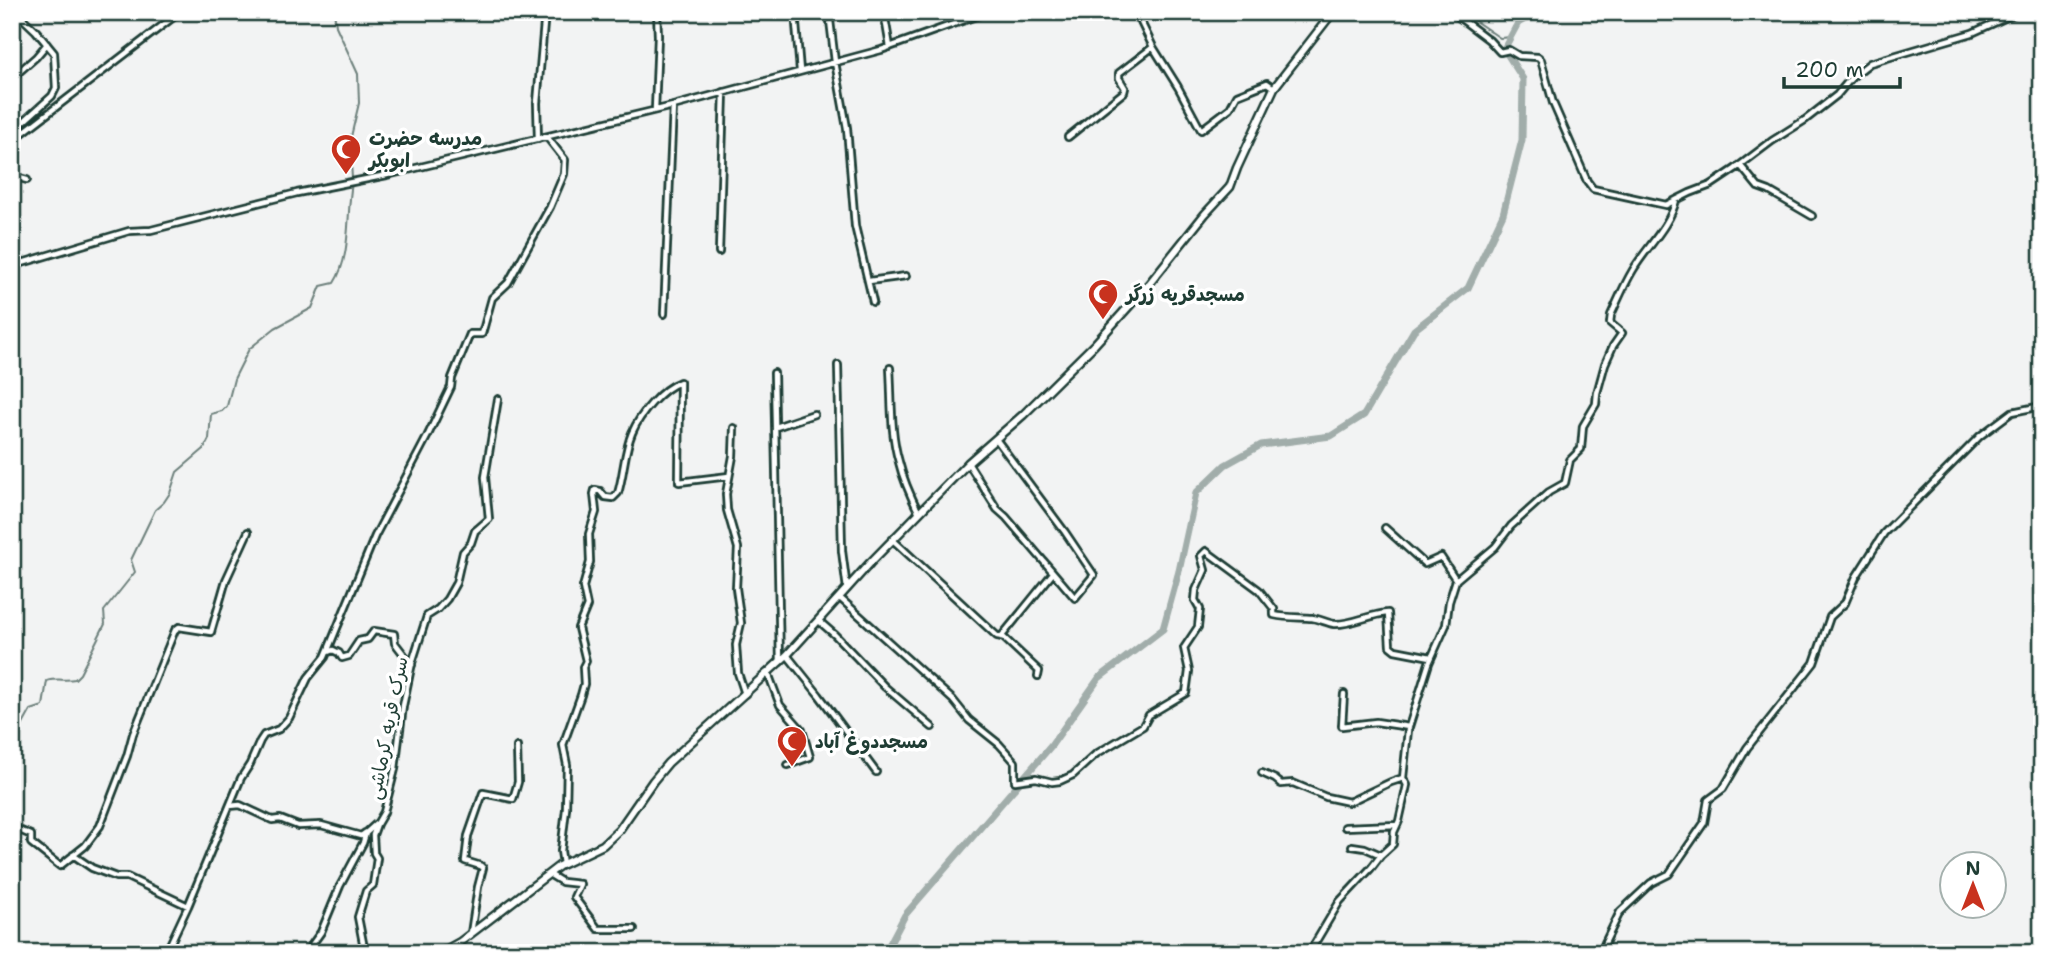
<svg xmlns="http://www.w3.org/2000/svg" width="2054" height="965" viewBox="0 0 2054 965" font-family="'Shantell Sans','Playpen Sans Arabic',sans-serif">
<rect width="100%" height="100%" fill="#f2f3f3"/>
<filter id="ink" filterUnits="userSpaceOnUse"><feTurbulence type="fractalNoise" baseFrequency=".0143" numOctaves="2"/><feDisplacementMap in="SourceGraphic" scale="14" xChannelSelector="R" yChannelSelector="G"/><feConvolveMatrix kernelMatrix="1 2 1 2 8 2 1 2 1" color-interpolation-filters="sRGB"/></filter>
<g filter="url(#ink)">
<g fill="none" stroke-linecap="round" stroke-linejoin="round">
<path stroke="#6d807b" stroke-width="2" d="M 334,12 L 336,26 L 358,74 L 359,103 L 350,141 L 352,179
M 1462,12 L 1500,38 L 1511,37
M 12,750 L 21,728 L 31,710 L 43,706 L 47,681 C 56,678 65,681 75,679 L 80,674 L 105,624 L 104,611 L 135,572 L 131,560 L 155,510 L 164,502 L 170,493 L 177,472 L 204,449 L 209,439 L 211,414 L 222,411 L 227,406 L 234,379 L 249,349 L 275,328 L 312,308 L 321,286 L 334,283 C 352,255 346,215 352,183"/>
<path stroke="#a1adaa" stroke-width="7" d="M 885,953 L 905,915 L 1051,746 L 1099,678 L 1163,629 L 1179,571 L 1196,493 L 1225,465 L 1261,445 L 1331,436 L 1364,415 L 1414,330 L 1468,288 L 1503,214 L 1522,140 L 1523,79 L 1504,49 L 1518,23 L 1538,12"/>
<g stroke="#1f3d34" stroke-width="10">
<path id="minor" d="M 795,12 L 800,71
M 829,12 L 835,62 L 847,128 L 855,226 L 873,302
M 884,12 L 890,47
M 1144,12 L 1140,20 L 1153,47 L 1178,87 L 1201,130 L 1230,108 L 1237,95 L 1267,83 L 1274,88
M 1452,12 L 1489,40 L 1500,52 L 1509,50 L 1519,56 L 1538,57 L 1541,60 L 1553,103 L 1587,181 L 1593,189 L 1666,205 L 1690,193 L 1711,185 L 1735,169 L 1772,141 L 1805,120 L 1837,95 L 1852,77 L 1870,63 L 1972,33 L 2018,12
M 12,78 L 36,57 L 47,44
M 655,110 L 658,36 L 657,12
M 12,132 L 52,96 L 56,88 L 54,53 L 36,31 L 16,12
M 1068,137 L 1124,92 L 1125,88 L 1119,78 L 1119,73 L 1153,47
M 538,139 L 537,103 L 545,12
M 12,141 L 180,12
M 1740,165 L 1758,187 L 1769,191 L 1812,216
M 12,176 L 27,180
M 719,252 L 724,92
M 12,266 L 129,231 L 151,230 L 297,193 L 387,175 L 673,106 L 881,50 L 987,12
M 869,281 L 906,276
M 664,314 L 673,106
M 838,365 L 842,551 L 847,589
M 890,368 C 892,398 890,432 899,462 C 903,479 911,497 919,513
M 774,373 L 780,662
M 776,427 L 814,414
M 734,428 L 733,456 L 726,494 L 727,510 L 738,548 L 736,588 L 741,623 L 736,645 L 738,673 L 745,694
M 968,463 L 997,509 L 1006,517 L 1075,598 L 1094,575 L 1065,532 L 996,439
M 1385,528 L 1425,564 L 1441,557 L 1456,580
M 893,540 L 997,636 L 1003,637 L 1039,671 L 1038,676
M 840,598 L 953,700 L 969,720 L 999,744 L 1015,762 L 1015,781 L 1036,778 L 1052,782 L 1060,781 L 1073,775 L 1096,754 L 1143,726 L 1149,715 L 1186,693 L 1189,671 L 1184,648 L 1198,627 L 1200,609 L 1195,600 L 1196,590 L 1205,570 L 1201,556 L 1206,551 L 1259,590 L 1274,609 L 1274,615 C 1287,618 1299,617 1312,618 C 1320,619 1327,623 1334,624 C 1352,625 1370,614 1388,613 L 1390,646 L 1395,650 L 1431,657
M 819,621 L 835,635 L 885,687 L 932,727
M 1001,637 L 1053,573
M 328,652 L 333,650 L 339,653 L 342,658 L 349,656 L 359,641 L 368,639 L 374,631 L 394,634 L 395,643 L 412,665
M 787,655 L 819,695 L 876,772
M 768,673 L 780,705 L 802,730 L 810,757 L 788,765
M 1344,694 L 1342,726 L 1376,722 L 1409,727
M 1262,773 L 1275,779 L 1281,784 L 1293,783 L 1326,797 L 1349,802 L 1391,782 L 1403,778
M 230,806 L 240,805 L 272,820 L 280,819 L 298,826 L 321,825 L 361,836 L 365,833
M 12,827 L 31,835 L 31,843 L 60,866 L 85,846 L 100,826 L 127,756 L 133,734 L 175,630 L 179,627 L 211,632 L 226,580 L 248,532
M 1345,827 L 1397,825
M 1352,846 L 1365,848 L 1381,855
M 73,855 L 92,868 L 116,877 L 127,877 L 188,906
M 563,864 L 561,851 L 566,809 L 567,765 L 563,745 L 581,695 L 584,684 L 583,667 L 586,661 L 578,628 L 587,606 L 583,587 L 590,562 L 589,534 L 596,512 L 594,494 L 595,490 L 600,491 L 605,497 L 613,498 L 618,493 C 624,474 624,452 632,433 C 640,414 661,389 680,382 L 679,482 L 729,476
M 549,874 L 562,882 L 580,884 L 574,897 L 598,929 L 634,929
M 471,933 L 478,887 L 483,868 L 481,866 L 465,861 L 468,836 L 483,793 L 513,799 L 518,782 L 517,747
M 166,953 L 188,906 L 241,778 L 250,764 L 260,741 L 264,735 L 279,729 L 289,718 L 308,678 L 325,657 L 375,536 L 427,437 L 451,387 L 452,378 L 470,334 L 482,334 L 492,298 L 508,283 L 550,207 L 564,174 L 565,160 L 547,137
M 306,953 L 321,932 L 340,886 L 363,843 L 366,833 L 376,824
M 365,953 L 358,917 L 366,891 L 373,885 L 377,858 L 374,853 L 373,835 L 377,824 L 384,812 L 395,769 L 403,706 L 412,663 L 427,616 L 438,609 L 447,599 L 456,583 L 463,552 L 471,543 L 475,531 L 489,519 L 485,477 L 498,399
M 1309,953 L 1340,901 L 1371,868 L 1381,855 L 1393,844 L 1394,832 L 1399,821 L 1407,785 L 1403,778 L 1408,730 L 1429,663 L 1446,625 L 1449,602 L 1456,580 L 1495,547 L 1511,526 L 1549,492 L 1565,483 L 1570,460 L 1581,449 L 1583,426 L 1596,404 L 1597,393 L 1605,364 L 1613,346 L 1622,333 L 1610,323 L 1611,315 C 1618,300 1624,285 1633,270 C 1646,248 1670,226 1676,200
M 1600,953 L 1620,912 L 1651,883 L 1669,874 L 1704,823 L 1708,800 L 1723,789 L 1747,748 L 1814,663 L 1830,617 L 1845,603 L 1856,577 L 1884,533 L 1980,436 L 2012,412 L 2042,406"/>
</g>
<g stroke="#1f3d34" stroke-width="11">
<path id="highway" d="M 440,953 L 460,942 L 559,866 L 603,845 L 619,830 L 653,781 L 668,763 L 787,655 L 870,563 L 968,463 L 1023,415 L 1094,345 L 1149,284 L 1205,214 L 1230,187 L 1237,168 L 1274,88 L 1333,12"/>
</g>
<use href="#minor" stroke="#fff" stroke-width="4.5"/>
<use href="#highway" stroke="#fff" stroke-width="6"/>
</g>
</g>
<defs>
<g id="mosque-pin" transform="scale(1.575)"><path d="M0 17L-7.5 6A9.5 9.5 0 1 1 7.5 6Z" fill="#c8321e" stroke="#fff"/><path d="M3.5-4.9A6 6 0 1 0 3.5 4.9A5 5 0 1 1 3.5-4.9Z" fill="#fff"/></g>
</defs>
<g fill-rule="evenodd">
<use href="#mosque-pin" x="346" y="149"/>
<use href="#mosque-pin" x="1103" y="294"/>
<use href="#mosque-pin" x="792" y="741"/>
</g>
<g text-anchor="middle" stroke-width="7" stroke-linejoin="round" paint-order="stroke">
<g font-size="19" font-weight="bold" fill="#1f3d34" stroke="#fff" text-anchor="start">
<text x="369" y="145">مدرسه حضرت<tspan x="369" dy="22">ابوبکر</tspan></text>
<text x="1126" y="301">مسجدقریه زرگر</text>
<text x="815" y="748">مسجددوغ آباد</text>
</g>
<g font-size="19" fill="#1f3d34" stroke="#fff">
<text transform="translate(387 728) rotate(-79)" y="7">سرک قریه کرماشی</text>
</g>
</g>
<rect width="2054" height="965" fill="none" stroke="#fff" stroke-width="42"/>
<rect x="21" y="21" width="2012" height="923" fill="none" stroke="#1f3d34" stroke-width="2.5" filter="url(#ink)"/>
<g transform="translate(1973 885)"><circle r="33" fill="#ffffff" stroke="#a5b1ae" stroke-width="2"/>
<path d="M0-5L12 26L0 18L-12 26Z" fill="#c8321e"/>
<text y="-10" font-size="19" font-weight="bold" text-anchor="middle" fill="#1f3d34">N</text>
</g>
<path d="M1784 77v10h116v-10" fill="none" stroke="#1f3d34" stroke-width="3.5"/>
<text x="1795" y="77" font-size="21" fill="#1f3d34" stroke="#ffffff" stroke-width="5" paint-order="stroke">200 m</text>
</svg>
